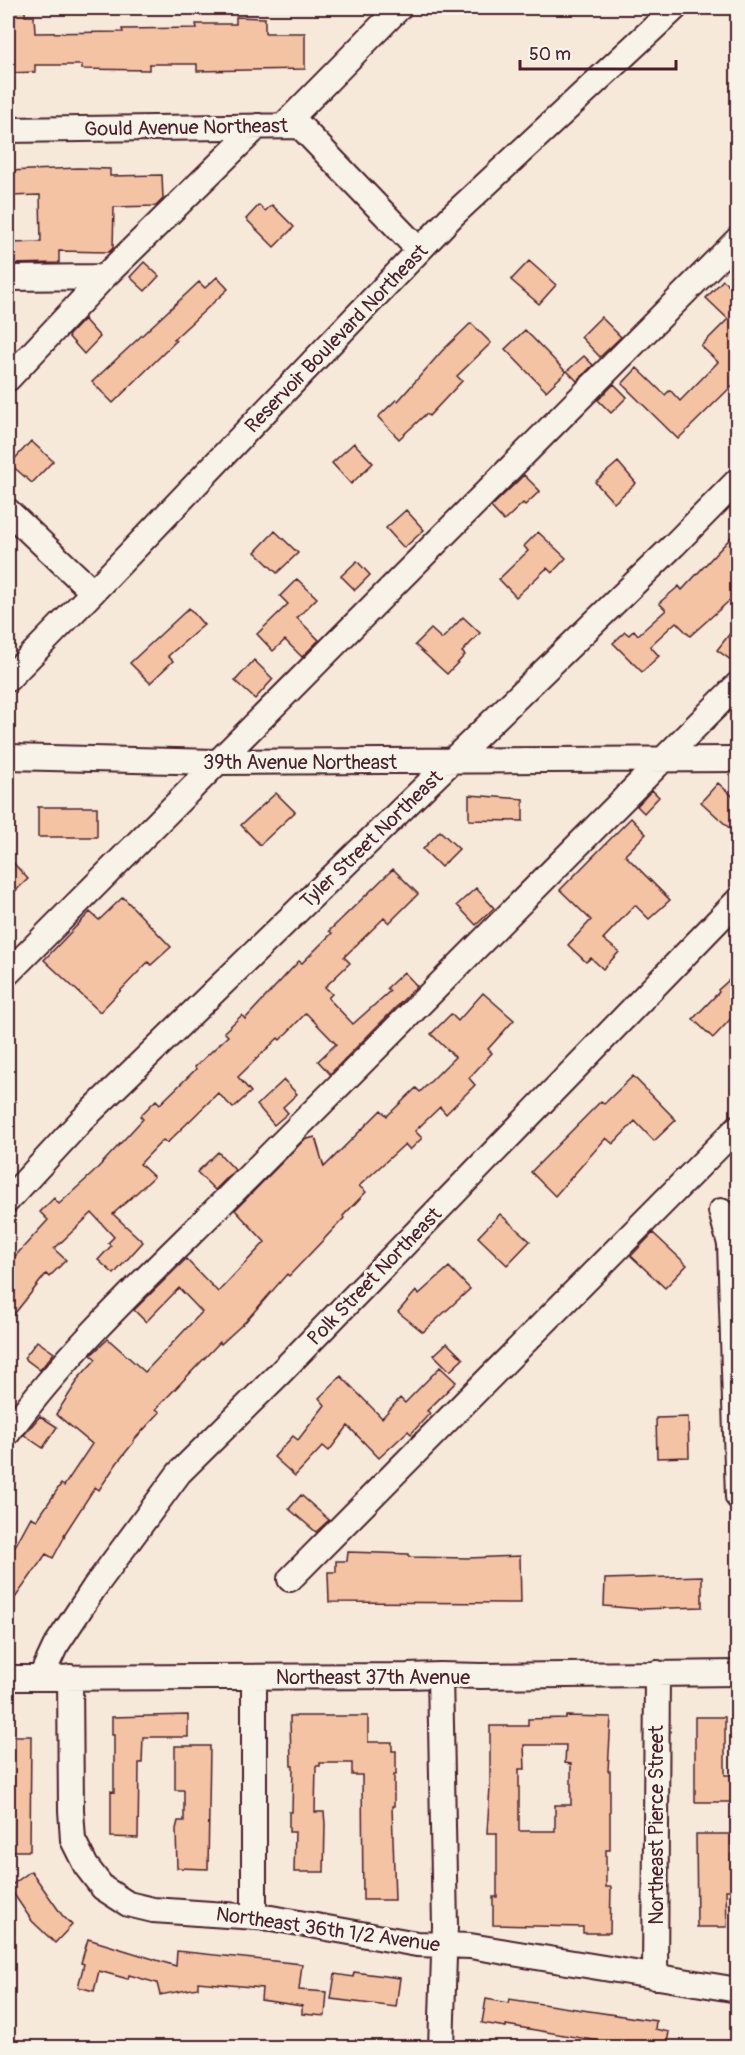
<svg xmlns="http://www.w3.org/2000/svg" width="745" height="2055" viewBox="0 0 745 2055" font-family="Pangolin,sans-serif">
<rect width="100%" height="100%" fill="#f6e9da"/>
<filter id="ink" filterUnits="userSpaceOnUse"><feTurbulence type="fractalNoise" baseFrequency=".0167" numOctaves="2"/><feDisplacementMap in="SourceGraphic" scale="12" xChannelSelector="R" yChannelSelector="G"/><feConvolveMatrix kernelMatrix="1 2 1 2 8 2 1 2 1" color-interpolation-filters="sRGB"/></filter>
<g filter="url(#ink)">
<path fill="#f4c3a4" stroke="#4a1f2b" stroke-width="1.5" fill-rule="evenodd" d="M 8,8 L 25,8 L 25,16 L 34,16 L 35,33 L 123,32 L 122,29 L 197,28 L 196,24 L 236,24 L 236,17 L 265,18 L 265,33 L 305,33 L 305,69 L 197,71 L 197,64 L 149,64 L 149,70 L 82,69 L 82,65 L 35,65 L 35,72 L 8,73 Z
M 78,168 L 110,169 L 110,176 L 162,175 L 163,199 L 156,206 L 114,207 L 113,248 L 109,252 L 59,251 L 59,263 L 8,264 L 8,243 L 41,242 L 40,195 L 8,196 L 8,171 Z
M 259,205 L 265,211 L 272,205 L 294,227 L 274,247 L 246,219 Z
M 529,261 L 556,285 L 539,304 L 511,280 Z
M 144,262 L 159,276 L 145,291 L 130,277 Z
M 217,277 L 228,289 L 174,339 L 176,341 L 113,403 L 92,382 L 199,282 L 205,288 Z
M 723,280 L 738,293 L 738,380 L 678,439 L 622,384 L 637,368 L 665,395 L 670,390 L 680,401 L 718,362 L 701,346 L 728,319 L 706,298 Z
M 601,317 L 621,337 L 600,357 L 581,337 Z
M 84,319 L 100,337 L 84,354 L 68,336 Z
M 471,323 L 491,343 L 457,376 L 462,381 L 429,416 L 426,414 L 399,439 L 378,417 L 396,400 L 398,401 L 442,351 Z
M 525,330 L 566,372 L 546,391 L 505,349 Z
M 584,356 L 593,365 L 577,381 L 567,371 Z
M 614,384 L 627,397 L 611,413 L 598,400 Z
M 31,441 L 53,461 L 32,483 L 10,464 Z
M 354,443 L 373,463 L 351,484 L 332,463 Z
M 618,462 L 636,483 L 614,503 L 595,482 Z
M 524,475 L 540,491 L 525,505 L 523,503 L 504,521 L 491,507 Z
M 406,510 L 424,530 L 404,548 L 386,528 Z
M 738,530 L 738,593 L 690,636 L 676,622 L 650,646 L 659,656 L 642,672 L 613,643 L 625,632 L 629,635 L 634,630 L 638,635 L 666,610 L 659,603 L 679,586 L 682,590 Z
M 275,531 L 298,553 L 277,573 L 255,552 Z
M 538,532 L 566,558 L 552,573 L 547,568 L 516,597 L 499,579 L 528,551 L 524,546 Z
M 357,561 L 370,575 L 355,590 L 341,576 Z
M 297,579 L 317,598 L 297,618 L 319,640 L 302,657 L 285,640 L 273,651 L 257,634 L 288,604 L 280,596 Z
M 189,608 L 204,625 L 168,656 L 173,661 L 150,683 L 130,663 Z
M 463,617 L 480,633 L 462,652 L 465,655 L 447,674 L 415,645 L 431,629 L 442,639 Z
M 738,623 L 738,665 L 717,650 Z
M 254,660 L 273,679 L 255,699 L 235,681 Z
M 718,783 L 738,801 L 738,836 L 701,802 Z
M 652,790 L 659,797 L 644,813 L 637,806 Z
M 276,793 L 295,812 L 260,845 L 241,825 Z
M 469,795 L 523,799 L 523,821 L 469,820 Z
M 38,807 L 97,807 L 97,837 L 38,837 Z
M 631,818 L 646,834 L 625,855 L 670,900 L 649,919 L 635,905 L 603,939 L 619,952 L 603,969 L 591,958 L 586,962 L 568,945 L 591,920 L 560,890 Z
M 440,831 L 459,849 L 441,867 L 423,849 Z
M 8,857 L 28,879 L 8,898 Z
M 393,869 L 418,894 L 389,923 L 384,918 L 344,957 L 350,963 L 325,987 L 332,994 L 328,998 L 353,1024 L 390,991 L 387,988 L 404,972 L 417,986 L 330,1074 L 318,1061 L 336,1044 L 306,1013 L 280,1040 L 278,1038 L 238,1077 L 251,1092 L 233,1108 L 218,1093 L 167,1143 L 163,1140 L 140,1164 L 154,1177 L 113,1214 L 143,1242 L 114,1274 L 98,1260 L 111,1246 L 108,1243 L 114,1237 L 92,1213 L 54,1249 L 66,1260 L 49,1277 L 46,1274 L 8,1322 L 8,1264 L 48,1220 L 40,1212 L 54,1198 L 59,1204 L 93,1173 L 143,1119 L 140,1116 L 156,1100 L 160,1104 L 196,1069 L 195,1067 L 228,1036 L 224,1032 L 242,1015 L 245,1019 L 299,961 L 302,963 L 332,933 L 329,931 Z
M 476,888 L 494,908 L 476,925 L 457,905 Z
M 123,897 L 171,947 L 151,965 L 148,962 L 100,1012 L 44,960 L 90,912 L 99,920 Z
M 738,972 L 738,1011 L 713,1038 L 693,1019 L 719,992 L 718,990 Z
M 483,993 L 514,1020 L 488,1049 L 492,1053 L 469,1078 L 475,1085 L 446,1114 L 440,1107 L 415,1131 L 422,1138 L 410,1150 L 405,1144 L 359,1186 L 366,1192 L 343,1216 L 344,1218 L 289,1276 L 287,1274 L 246,1321 L 221,1344 L 220,1342 L 156,1409 L 160,1412 L 133,1441 L 134,1442 L 117,1463 L 99,1490 L 95,1487 L 64,1535 L 65,1536 L 53,1558 L 46,1554 L 8,1608 L 8,1543 L 14,1548 L 31,1517 L 37,1520 L 61,1484 L 64,1486 L 92,1444 L 56,1414 L 77,1382 L 76,1381 L 96,1359 L 91,1355 L 108,1339 L 145,1372 L 202,1312 L 179,1288 L 146,1322 L 134,1310 L 186,1259 L 218,1292 L 265,1242 L 235,1210 L 304,1140 L 315,1137 L 324,1167 L 381,1110 L 387,1116 L 416,1088 L 420,1092 L 455,1057 L 431,1034 L 451,1014 L 458,1021 Z
M 633,1076 L 676,1120 L 654,1141 L 635,1121 L 613,1144 L 606,1138 L 555,1196 L 531,1172 L 601,1101 L 604,1104 Z
M 284,1080 L 297,1094 L 283,1107 L 288,1113 L 274,1125 L 257,1105 Z
M 218,1152 L 235,1170 L 215,1190 L 197,1172 Z
M 500,1214 L 530,1241 L 507,1265 L 478,1237 Z
M 653,1233 L 687,1265 L 665,1288 L 631,1256 Z
M 449,1267 L 470,1289 L 423,1332 L 398,1312 L 416,1291 L 419,1294 Z
M 37,1341 L 54,1353 L 40,1370 L 24,1358 Z
M 447,1343 L 463,1359 L 450,1371 L 434,1355 Z
M 440,1367 L 456,1382 L 427,1411 L 430,1413 L 411,1434 L 408,1431 L 379,1458 L 348,1426 L 329,1451 L 323,1446 L 295,1476 L 274,1457 L 293,1436 L 298,1440 L 325,1405 L 319,1398 L 341,1376 L 382,1418 L 400,1398 L 405,1403 Z
M 40,1416 L 57,1427 L 43,1448 L 24,1435 Z
M 688,1417 L 689,1457 L 657,1458 L 656,1418 Z
M 301,1495 L 329,1520 L 316,1532 L 289,1509 Z
M 348,1552 L 409,1554 L 409,1557 L 469,1558 L 520,1556 L 521,1603 L 329,1602 L 328,1572 L 336,1572 L 336,1561 L 347,1561 Z
M 702,1576 L 702,1607 L 641,1609 L 604,1606 L 605,1579 Z
M 188,1715 L 188,1737 L 143,1737 L 142,1763 L 139,1763 L 138,1838 L 111,1837 L 111,1791 L 114,1792 L 114,1735 L 112,1735 L 112,1717 Z
M 290,1716 L 368,1716 L 368,1742 L 392,1742 L 392,1751 L 396,1751 L 396,1775 L 394,1775 L 394,1806 L 392,1806 L 395,1900 L 363,1900 L 362,1775 L 352,1775 L 352,1763 L 320,1763 L 320,1766 L 316,1766 L 315,1812 L 324,1812 L 325,1824 L 324,1872 L 294,1872 L 295,1832 L 289,1832 L 289,1812 L 292,1812 L 293,1766 L 291,1766 Z
M 566,1716 L 611,1717 L 608,1771 L 610,1771 L 610,1850 L 606,1850 L 606,1887 L 611,1887 L 610,1933 L 583,1933 L 583,1927 L 493,1925 L 493,1897 L 497,1897 L 497,1833 L 487,1833 L 490,1787 L 490,1726 L 528,1726 L 528,1719 L 566,1718 ZM 524,1745 L 566,1745 L 565,1763 L 571,1764 L 571,1805 L 555,1805 L 555,1831 L 519,1831 L 519,1769 L 525,1769 Z
M 695,1717 L 725,1717 L 725,1775 L 736,1775 L 736,1802 L 695,1802 Z
M 8,1736 L 31,1736 L 30,1851 L 8,1851 Z
M 175,1746 L 210,1746 L 208,1869 L 177,1868 L 176,1829 L 178,1821 L 184,1821 L 184,1790 L 175,1790 Z
M 696,1834 L 732,1834 L 731,1890 L 726,1890 L 727,1927 L 697,1927 Z
M 31,1871 L 62,1915 L 72,1925 L 55,1943 L 32,1921 L 9,1887 Z
M 88,1939 L 176,1966 L 177,1951 L 302,1964 L 299,1990 L 327,1992 L 325,2016 L 302,2014 L 302,2006 L 261,2000 L 262,1988 L 198,1982 L 198,1988 L 160,1995 L 157,1983 L 129,1975 L 128,1979 L 99,1971 L 94,1991 L 78,1987 L 84,1964 L 81,1963 Z
M 354,1972 L 400,1978 L 396,2007 L 331,1999 L 335,1974 L 353,1977 Z
M 486,1999 L 508,2003 L 509,1999 L 656,2021 L 655,2029 L 669,2032 L 666,2048 L 598,2048 L 599,2041 L 506,2025 L 506,2027 L 482,2023 Z"/>
<g fill="none" stroke-linecap="round" stroke-linejoin="round">
<g stroke="#4a1f2b" stroke-width="28">
<path id="minor" d="M 283,126 L 399,8
M 8,130 L 300,126 L 419,250
M 8,278 L 104,277
M 8,379 L 104,277 L 258,126
M 8,511 L 93,592
M 8,679 L 93,592 L 453,215 L 675,8
M 8,757 L 217,762 L 738,759
M 8,973 L 738,239
M 8,1200 L 81,1121 L 674,545 L 738,480
M 721,1211 L 730,1244 L 738,1497
M 8,1433 C 79,1336 172,1255 256,1169 C 415,1007 577,846 738,684
M 290,1579 L 738,1127
M 440,1675 L 445,1926 L 441,2048
M 41,1677 L 55,1647 L 94,1588 L 179,1473 L 280,1373 L 738,900
M 70,1677 L 71,1810 L 73,1840 L 86,1866 L 103,1888 L 128,1904 L 153,1910 L 271,1918 L 417,1944 L 470,1946 L 738,1990
M 8,1678 L 407,1676 L 440,1675 L 481,1676 L 738,1673
M 254,1916 L 254,1677
M 655,1977 L 657,1673"/>
</g>
<use href="#minor" stroke="#f7f3e8" stroke-width="24"/>
</g>
</g>
<g text-anchor="middle" stroke-width="6" stroke-linejoin="round" paint-order="stroke">
<g font-size="20" fill="#4a1f2b" stroke="#f7f3e8">
<text transform="translate(186 127) rotate(-1)" y="7">Gould Avenue Northeast</text>
<text transform="translate(336 338) rotate(-46)" y="7">Reservoir Boulevard Northeast</text>
<text x="300" y="769">39th Avenue Northeast</text>
<text transform="translate(371 839) rotate(-44)" y="7">Tyler Street Northeast</text>
<text transform="translate(374 1276) rotate(-46)" y="7">Polk Street Northeast</text>
<text x="373" y="1684">Northeast 37th Avenue</text>
<text transform="translate(656 1825) rotate(-90)" y="7">Northeast Pierce Street</text>
<text transform="translate(328 1929) rotate(8)" y="7">Northeast 36th 1/2 Avenue</text>
</g>
</g>
<rect width="745" height="2055" fill="none" stroke="#f7f3e8" stroke-width="30"/>
<rect x="15" y="15" width="715" height="2025" fill="none" stroke="#4a1f2b" stroke-width="2" filter="url(#ink)"/>
<path d="M520 60v9h156v-9" fill="none" stroke="#4a1f2b" stroke-width="3"/>
<text x="529" y="60" font-size="18" fill="#4a1f2b" stroke="#f7f3e8" stroke-width="4.5" paint-order="stroke">50 m</text>
</svg>
